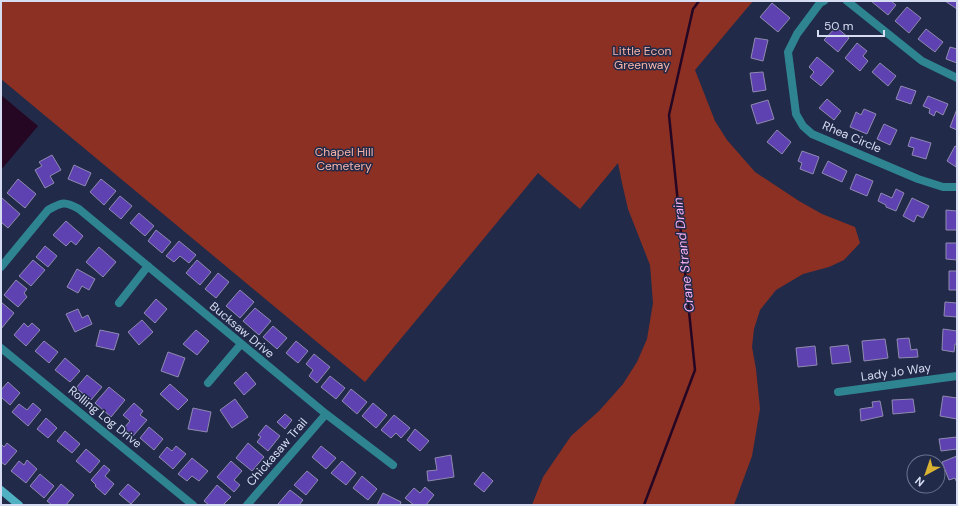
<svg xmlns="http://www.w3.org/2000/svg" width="958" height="506" viewBox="0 0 958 506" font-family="'DM Sans',sans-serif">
<rect width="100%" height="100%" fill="#212a49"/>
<path fill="#8c3023" d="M 1,1 L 753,1 L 695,70 L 715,121 L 727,140 L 755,172 L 799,201 L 822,214 L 855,227 L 860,243 L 844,260 L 829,267 L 803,274 L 776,290 L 760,310 L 754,329 L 752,347 L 756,369 L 760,409 L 752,456 L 734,505 L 532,505 L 543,477 L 571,436 L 599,411 L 623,384 L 637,362 L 647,339 L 653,303 L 650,265 L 628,209 L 622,183 L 618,163 L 580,209 L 538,173 L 365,382 L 1,79 Z"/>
<path fill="#250723" d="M 1,95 L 38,126 L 1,170 Z"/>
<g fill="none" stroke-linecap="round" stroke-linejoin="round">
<path stroke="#250723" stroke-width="2.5" d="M 644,505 L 695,370 L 669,115 L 693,9 L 699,1"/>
</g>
<path fill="#5f42b1" stroke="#8f8ab0" d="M 871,1 L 891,1 L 896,5 L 888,15 Z
M 945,1 L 957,1 L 957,9 Z
M 772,3 L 790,18 L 778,32 L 760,17 Z
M 907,7 L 921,18 L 909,33 L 895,21 Z
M 836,27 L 849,38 L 838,52 L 824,40 Z
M 926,29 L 943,42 L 935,52 L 918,39 Z
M 755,38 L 768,40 L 763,61 L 751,58 Z
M 857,43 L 867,51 L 863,56 L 868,61 L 860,71 L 845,58 Z
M 950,47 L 957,49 L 957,63 L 946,59 Z
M 817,57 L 834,71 L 821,86 L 810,77 L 814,72 L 809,67 Z
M 880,63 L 896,76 L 888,86 L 872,72 Z
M 763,72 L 766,90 L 753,92 L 750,73 Z
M 901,86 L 916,91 L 911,104 L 896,99 Z
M 928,96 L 948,104 L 943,115 L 936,111 L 934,116 L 929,113 L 930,109 L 923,106 Z
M 827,99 L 841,111 L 834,120 L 819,108 Z
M 768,100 L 774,119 L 757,124 L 751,105 Z
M 864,109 L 876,114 L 867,134 L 850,127 L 856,112 L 861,115 Z
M 957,109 L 957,130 L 950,127 Z
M 884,124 L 897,130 L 890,145 L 877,139 Z
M 777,130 L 791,142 L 782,154 L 767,142 Z
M 911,137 L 931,143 L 926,159 L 912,155 L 914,148 L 908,146 Z
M 955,146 L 957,147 L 956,167 L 947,161 Z
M 802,151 L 819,157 L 813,174 L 800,169 L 802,163 L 798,161 Z
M 52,155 L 61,170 L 50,176 L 54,183 L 45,188 L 35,170 L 42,166 L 39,162 Z
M 828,161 L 847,171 L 842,182 L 822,173 Z
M 74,165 L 91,173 L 85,186 L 68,179 Z
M 856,174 L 873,181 L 867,196 L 850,189 Z
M 18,179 L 36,194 L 25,208 L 7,193 Z
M 101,179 L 116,191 L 104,205 L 90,192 Z
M 896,189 L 904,193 L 896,211 L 886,207 L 886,205 L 878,201 L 881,193 L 892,198 Z
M 120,196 L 132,206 L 121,219 L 109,209 Z
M 2,198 L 20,214 L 8,228 L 1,222 L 1,200 Z
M 912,198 L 929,206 L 923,218 L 917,215 L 914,222 L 903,216 Z
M 946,210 L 957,211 L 957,230 L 946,230 Z
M 139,213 L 154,226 L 145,236 L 130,223 Z
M 66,221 L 83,236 L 76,245 L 71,241 L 66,246 L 53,235 Z
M 156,230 L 171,242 L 162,253 L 148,241 Z
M 179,241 L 196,255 L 189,263 L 180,256 L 174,262 L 166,256 Z
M 946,243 L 957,243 L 957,260 L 946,259 Z
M 45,246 L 57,256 L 48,267 L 36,257 Z
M 99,247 L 116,262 L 103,277 L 86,262 Z
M 33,260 L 45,270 L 31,286 L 19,276 Z
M 197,260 L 211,272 L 200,285 L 186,273 Z
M 77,269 L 95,279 L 89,290 L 82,286 L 78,293 L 67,287 Z
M 949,271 L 957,271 L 957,290 L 949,290 Z
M 218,273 L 229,282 L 216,298 L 205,289 Z
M 16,280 L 27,289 L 24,293 L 27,297 L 18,307 L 4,295 Z
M 240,290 L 254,302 L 240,318 L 226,306 Z
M 156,299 L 167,309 L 155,323 L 144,313 Z
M 1,302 L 14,313 L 1,329 Z
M 945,302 L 957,303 L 957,317 L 944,316 Z
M 255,308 L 271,321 L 259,335 L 243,321 Z
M 78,309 L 82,318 L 88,315 L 92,324 L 75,332 L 66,314 Z
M 142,320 L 153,332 L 139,345 L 128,332 Z
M 24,323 L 28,327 L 32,323 L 40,330 L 26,346 L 14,335 Z
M 273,326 L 287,338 L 277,349 L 263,337 Z
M 943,329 L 957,331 L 957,344 L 955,344 L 954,352 L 942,350 Z
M 100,330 L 119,334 L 114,350 L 96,346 Z
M 196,330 L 209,341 L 197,355 L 183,344 Z
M 909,338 L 911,350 L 917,349 L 918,357 L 899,358 L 897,339 Z
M 885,339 L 888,358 L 864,361 L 862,341 Z
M 44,341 L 58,352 L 49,363 L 35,351 Z
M 296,341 L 308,351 L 298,363 L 286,353 Z
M 848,345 L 851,362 L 832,364 L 830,347 Z
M 815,346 L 817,365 L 798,367 L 796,348 Z
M 168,352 L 185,358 L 178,377 L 161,371 Z
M 314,354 L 330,367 L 317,383 L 309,376 L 313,370 L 306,364 Z
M 65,358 L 80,371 L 70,382 L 55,370 Z
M 246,372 L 256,384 L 244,395 L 234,383 Z
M 87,375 L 102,387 L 91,400 L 76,388 Z
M 330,376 L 345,388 L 336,399 L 321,387 Z
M 8,382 L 20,393 L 10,405 L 1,397 L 1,390 Z
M 170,384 L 188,400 L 178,410 L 160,394 Z
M 109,387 L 125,400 L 111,417 L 95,403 Z
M 351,389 L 367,402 L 357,414 L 342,401 Z
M 943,396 L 957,398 L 957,419 L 940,416 Z
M 235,399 L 248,417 L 232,428 L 220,410 Z
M 913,399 L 915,412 L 893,414 L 892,400 Z
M 880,401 L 883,416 L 861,421 L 860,409 L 873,407 L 872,402 Z
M 33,403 L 41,410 L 28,426 L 12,412 L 19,404 L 27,410 Z
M 134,403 L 143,411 L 140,415 L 147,420 L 133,436 L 124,428 L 130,421 L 123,415 Z
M 373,403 L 387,415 L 376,428 L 362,416 Z
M 193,408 L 211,412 L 207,432 L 188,429 Z
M 285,414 L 292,420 L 285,429 L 277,422 Z
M 394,415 L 410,428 L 401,438 L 396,433 L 391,438 L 381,430 Z
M 46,418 L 57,428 L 48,438 L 37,429 Z
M 266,425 L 280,436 L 268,451 L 257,442 L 261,437 L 258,435 Z
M 149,427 L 163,439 L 154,450 L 140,438 Z
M 415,429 L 429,441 L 420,451 L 407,440 Z
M 65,431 L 80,444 L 72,453 L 57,441 Z
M 957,437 L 957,449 L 941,451 L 939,439 Z
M 7,443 L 17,451 L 5,465 L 1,462 L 1,446 L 2,445 L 4,447 Z
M 248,443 L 264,457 L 252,471 L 236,458 Z
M 176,446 L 186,454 L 173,469 L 159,457 L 167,447 L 172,451 Z
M 321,446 L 336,458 L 326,469 L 312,457 Z
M 86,449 L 100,461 L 90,473 L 76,461 Z
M 451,455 L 454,477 L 428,481 L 427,471 L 437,470 L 435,458 Z
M 957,456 L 957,483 L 955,478 L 949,480 L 942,462 Z
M 192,458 L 208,471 L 199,481 L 192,476 L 187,481 L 178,474 Z
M 27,460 L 37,469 L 26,483 L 11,471 L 19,461 L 24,465 Z
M 231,461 L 242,471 L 234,480 L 240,485 L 234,492 L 217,477 Z
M 342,461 L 356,473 L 346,485 L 331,473 Z
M 104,465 L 110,470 L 105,476 L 114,484 L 105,495 L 95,486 L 96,485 L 91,480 Z
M 307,471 L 318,480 L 306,495 L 294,485 Z
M 483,472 L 493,481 L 484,492 L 474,484 Z
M 40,474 L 54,486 L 44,498 L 30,486 Z
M 362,476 L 377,489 L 368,500 L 353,488 Z
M 61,484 L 74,495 L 66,505 L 52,505 L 47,501 Z
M 128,484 L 140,494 L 131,504 L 119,494 Z
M 217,485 L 231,497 L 223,505 L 209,505 L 204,501 Z
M 425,487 L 434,495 L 426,505 L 414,505 L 405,498 L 414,488 L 420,493 Z
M 290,490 L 303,500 L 299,505 L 279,505 L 278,504 Z
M 383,493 L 401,502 L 400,505 L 377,505 Z"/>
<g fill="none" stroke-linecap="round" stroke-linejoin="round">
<path stroke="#2f8492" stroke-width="8" d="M 824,1 L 820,3 L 797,34 L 788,52 L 796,114 L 803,126 L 812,134 L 918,179 L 943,187 L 957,187
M 847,1 L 922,61 L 957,78
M 1,267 L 48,210 C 62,202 65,201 79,209 L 326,414 L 393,465
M 119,303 L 148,266
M 1,348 L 193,505
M 208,383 L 241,344
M 838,392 L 957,376
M 247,505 L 326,414"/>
<path stroke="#50b1c2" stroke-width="8" d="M 1,490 L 19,505"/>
</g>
<g text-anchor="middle" stroke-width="3" stroke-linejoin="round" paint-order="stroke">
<g font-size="12" fill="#f6b4a8" stroke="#212a49">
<text x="642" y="55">Little Econ<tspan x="642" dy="14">Greenway</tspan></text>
<text x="344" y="156">Chapel Hill<tspan x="344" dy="14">Cemetery</tspan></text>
</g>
<g font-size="12" fill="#d6ddf2" stroke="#212a49">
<text transform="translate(852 137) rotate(23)" y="4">Rhea Circle</text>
<text transform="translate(242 330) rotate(40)" y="4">Bucksaw Drive</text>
<text transform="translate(896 372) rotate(-8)" y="4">Lady Jo Way</text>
<text transform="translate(105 417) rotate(39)" y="4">Rolling Log Drive</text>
<text transform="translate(277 452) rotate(-49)" y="4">Chickasaw Trail</text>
</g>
<g font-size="13" font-style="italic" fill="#f9aff0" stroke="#212a49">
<text transform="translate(683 255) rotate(-96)" y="5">Crane Strand Drain</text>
</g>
</g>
<rect width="958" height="506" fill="none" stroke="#d6ddf2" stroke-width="4"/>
<g transform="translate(926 474) rotate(220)"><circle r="19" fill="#212a49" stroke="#69728d"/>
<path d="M0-3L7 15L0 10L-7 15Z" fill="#dab333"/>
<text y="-6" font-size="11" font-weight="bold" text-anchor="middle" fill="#d6ddf2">N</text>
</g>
<path d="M818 30v6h66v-6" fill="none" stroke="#d6ddf2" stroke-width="2"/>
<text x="824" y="30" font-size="12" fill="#d6ddf2" stroke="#212a49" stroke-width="3" paint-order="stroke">50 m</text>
</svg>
